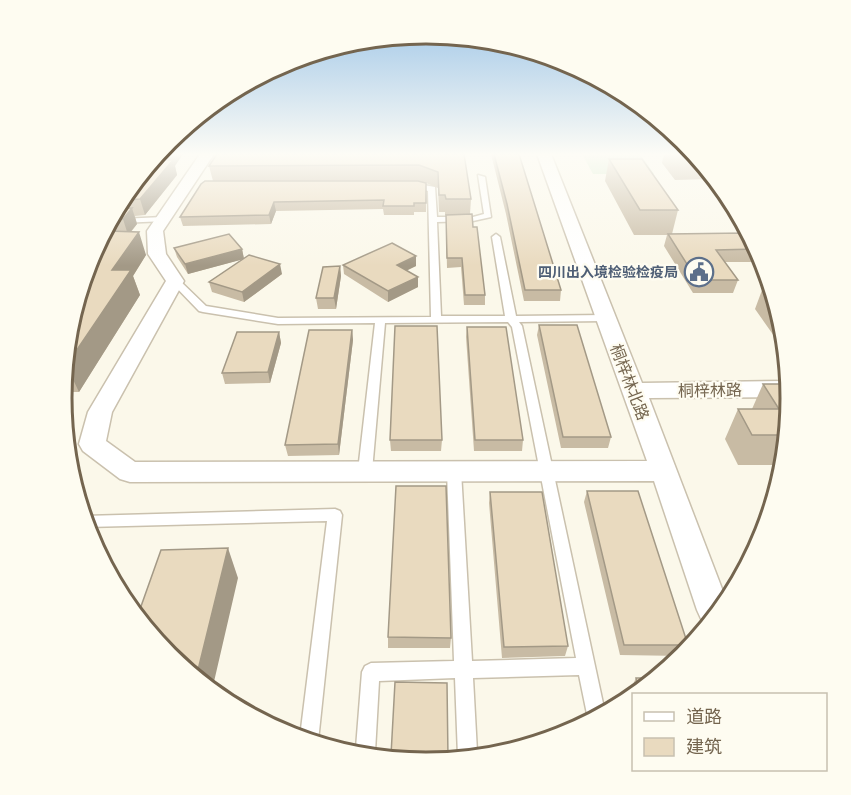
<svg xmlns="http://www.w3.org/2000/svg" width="851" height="795" viewBox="0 0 851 795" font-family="'Fira Sans','Noto Sans SC',sans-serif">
<rect width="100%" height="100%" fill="#fbf8ea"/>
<path fill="#cfe8c9" d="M 582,154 L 640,154 L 654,174 L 593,174 Z"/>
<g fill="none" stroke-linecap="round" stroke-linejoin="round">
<g stroke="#cac1ae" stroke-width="3">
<path id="lane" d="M 478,175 L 485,177 L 491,217 L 473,221 L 437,222 L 441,316 L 505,316 L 492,237 L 496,234 L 500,237 L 516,316 L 605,315 L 610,318 L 605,321 L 519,322 L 522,326 L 604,708 L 588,719 L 579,675 L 473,678 L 477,752 L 458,756 L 455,678 L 379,681 L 375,752 L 356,748 L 362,672 L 365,666 L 371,663 L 454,661 L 447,471 L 449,467 L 459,467 L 461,471 L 472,661 L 576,658 L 512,327 L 508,322 L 385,323 L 372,471 L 370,475 L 360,475 L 358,471 L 375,323 L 278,324 L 203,312 L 199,311 L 170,281 L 172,279 L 178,279 L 206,306 L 278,318 L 431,317 L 428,191 L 408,185 L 412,183 L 435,187 L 437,217 L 473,217 L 484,214 Z
M 163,217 L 167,219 L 166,221 L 120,223 L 116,221 L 120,219 Z
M 335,509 L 340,511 L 342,515 L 318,741 L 300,737 L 327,521 L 87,527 L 84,516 Z"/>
</g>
<g stroke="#cac1ae" stroke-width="3">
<path id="street" d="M 200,154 L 214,154 L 163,231 L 166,254 L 184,281 L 112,412 L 106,441 L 135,462 L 647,461 L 537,154 L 551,154 L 642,383 L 787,381 L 788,397 L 649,398 L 724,594 L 706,622 L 702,621 L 697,610 L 654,481 L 130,482 L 120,479 L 83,451 L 79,444 L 88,412 L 166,281 L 148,254 L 147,231 Z"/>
</g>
<use href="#lane" fill="#fff" fill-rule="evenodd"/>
<use href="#street" fill="#fff" fill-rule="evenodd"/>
</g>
<path fill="#c8bba4" d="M 158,154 L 175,166 L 177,175 L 145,215 L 135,216 L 137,224 L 131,232 L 146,255 L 133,276 L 140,295 L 79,392 L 62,392 L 88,262 L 92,257 L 91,255 Z
M 464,154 L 471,199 L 470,214 L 485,295 L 485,305 L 464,305 L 461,267 L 447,268 L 446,224 L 446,215 L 447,215 L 445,215 L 445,212 L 439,212 L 438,188 L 426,183 L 426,212 L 414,212 L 414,215 L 384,215 L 383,209 L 276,211 L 271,224 L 183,226 L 180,217 L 213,181 L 209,166 Z
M 491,154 L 519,154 L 561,290 L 560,301 L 524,301 L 506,214 Z
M 664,154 L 693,154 L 710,179 L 675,180 L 662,163 Z
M 609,159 L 678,210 L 672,234 L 745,233 L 762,258 L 763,262 L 725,262 L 738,280 L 733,293 L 693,293 L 664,246 L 667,235 L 634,235 L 605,181 Z
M 174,248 L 242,249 L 244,259 L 282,274 L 244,302 L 212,292 L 209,282 L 243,259 L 188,274 L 177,257 Z
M 343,265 L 416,266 L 406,271 L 418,277 L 418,287 L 388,302 L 344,274 Z
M 340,266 L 341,276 L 336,309 L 318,309 L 316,298 Z
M 765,282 L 767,282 L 779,343 L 755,309 Z
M 539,325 L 611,437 L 608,448 L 561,448 L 537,335 Z
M 467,327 L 523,440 L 522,451 L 474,451 L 466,337 Z
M 352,330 L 353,340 L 339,455 L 288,456 L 285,445 Z
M 279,332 L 281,343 L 270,383 L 225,384 L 222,373 Z
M 763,384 L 790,398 L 777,465 L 738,465 L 725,439 L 738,409 L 752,409 Z
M 390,440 L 442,440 L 441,451 L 391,451 Z
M 587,491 L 688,645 L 682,656 L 620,655 L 584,502 Z
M 490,492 L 568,646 L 565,656 L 502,658 L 489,503 Z
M 388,637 L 451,638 L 450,648 L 388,648 Z
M 636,678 L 650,678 L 631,690 L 631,688 Z"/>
<path fill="#a39986" d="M 168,154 L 183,154 L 175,166 L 177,175 L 145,215 L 140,199 L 164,160 Z
M 274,202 L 276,211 L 271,224 L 269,215 Z
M 132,208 L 137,224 L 128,235 L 123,219 Z
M 139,232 L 146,255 L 133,276 L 140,295 L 79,392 L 67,367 L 68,363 L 112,270 Z
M 242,249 L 244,259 L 188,274 L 185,264 Z
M 416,256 L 416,266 L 397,275 L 397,265 Z
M 280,264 L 282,274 L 244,302 L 242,292 Z
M 340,266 L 341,276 L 336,309 L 334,298 Z
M 418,277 L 418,287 L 388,302 L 388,291 Z
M 352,330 L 353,340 L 339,455 L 338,444 Z
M 279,332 L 281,343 L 270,383 L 268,372 Z
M 228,548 L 238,578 L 213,686 L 197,674 Z"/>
<path fill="#e9dabf" stroke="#a39986" stroke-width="1.5" d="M 158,154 L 168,154 L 164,160 L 173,160 L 140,199 L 128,200 Z
M 217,154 L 464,154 L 471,199 L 446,199 L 445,195 L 439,195 L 438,172 L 419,165 L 209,166 Z
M 494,154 L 519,154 L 561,290 L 525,290 L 507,204 Z
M 678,154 L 693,154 L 695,157 L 681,157 Z
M 609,159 L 642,159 L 678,210 L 640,210 Z
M 205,181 L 418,181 L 426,183 L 426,203 L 414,203 L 414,206 L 383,206 L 384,200 L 274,202 L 269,215 L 180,217 L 201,184 Z
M 132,208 L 123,219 L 115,219 L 122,209 Z
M 472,214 L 473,227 L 477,227 L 485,295 L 465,295 L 462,258 L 447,258 L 446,215 Z
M 107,231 L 139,232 L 112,270 L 131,270 L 68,363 L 88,262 L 96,252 L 93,252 Z
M 745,233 L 756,249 L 716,250 L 738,280 L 697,280 L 668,234 Z
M 229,234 L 242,249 L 185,264 L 174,248 Z
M 392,243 L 416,256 L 397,265 L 418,277 L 388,291 L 343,265 Z
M 249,255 L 280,264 L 242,292 L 209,282 Z
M 340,266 L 334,298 L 316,298 L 323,267 Z
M 539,325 L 577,325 L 611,437 L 563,437 Z
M 395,326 L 437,326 L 442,440 L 390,440 Z
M 467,327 L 506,327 L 523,440 L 475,440 Z
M 309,330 L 352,330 L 338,444 L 285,445 Z
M 237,332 L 279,332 L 268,372 L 222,373 Z
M 763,384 L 787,384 L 790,398 L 783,435 L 752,435 L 738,409 L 779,409 Z
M 396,486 L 446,486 L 451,638 L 388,637 Z
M 587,491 L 638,491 L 688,645 L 624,645 Z
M 490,492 L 542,492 L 568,646 L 504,647 Z
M 228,548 L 197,674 L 168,655 L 139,612 L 161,550 Z
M 636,678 L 650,678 L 638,686 Z
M 395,682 L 447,683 L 448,758 L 425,762 L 391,755 Z"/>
<linearGradient id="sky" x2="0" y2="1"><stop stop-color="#98c2e6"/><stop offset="0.58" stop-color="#fdfcf6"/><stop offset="1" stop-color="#fdfcf6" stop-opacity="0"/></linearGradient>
<rect width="851" height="266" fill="url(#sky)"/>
<defs>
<g id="civic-ring" transform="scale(1.5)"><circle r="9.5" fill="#fefcf1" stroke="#5c6f8a" stroke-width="1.5"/><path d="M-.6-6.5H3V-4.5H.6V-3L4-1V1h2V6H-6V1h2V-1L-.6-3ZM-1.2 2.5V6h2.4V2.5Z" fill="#5c6f8a"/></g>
</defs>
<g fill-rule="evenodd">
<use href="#civic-ring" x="699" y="272"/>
</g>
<g text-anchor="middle" stroke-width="4.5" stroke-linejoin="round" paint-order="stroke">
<g font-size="14" font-weight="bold" fill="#4e5e75" stroke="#fefcf1" text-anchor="end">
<text x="678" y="277">四川出入境检验检疫局</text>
</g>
<g font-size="16" fill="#74654f" stroke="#fefcf1">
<text transform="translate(630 382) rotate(69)" y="6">桐梓林北路</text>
<text transform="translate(710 390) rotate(-1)" y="6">桐梓林路</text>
</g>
</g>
<path d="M0 0H851V795H0ZM72 398a354 354 0 1 1 708 0a354 354 0 1 1-708 0Z" fill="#fefcf1" fill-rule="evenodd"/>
<path fill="none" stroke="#74654f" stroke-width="3" d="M72 398a354 354 0 1 1 708 0a354 354 0 1 1-708 0Z"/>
<rect x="632" y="693" width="195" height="78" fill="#fefcf1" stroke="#c7c0b0" stroke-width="1.5"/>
<rect x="644" y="712" width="30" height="9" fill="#ffffff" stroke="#c7c0b0" stroke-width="1.5"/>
<text x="686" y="723" font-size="18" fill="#74654f">道路</text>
<rect x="644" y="738" width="30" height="18" fill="#e9dabf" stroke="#c7c0b0" stroke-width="1.5"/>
<text x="686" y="753" font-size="18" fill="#74654f">建筑</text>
</svg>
